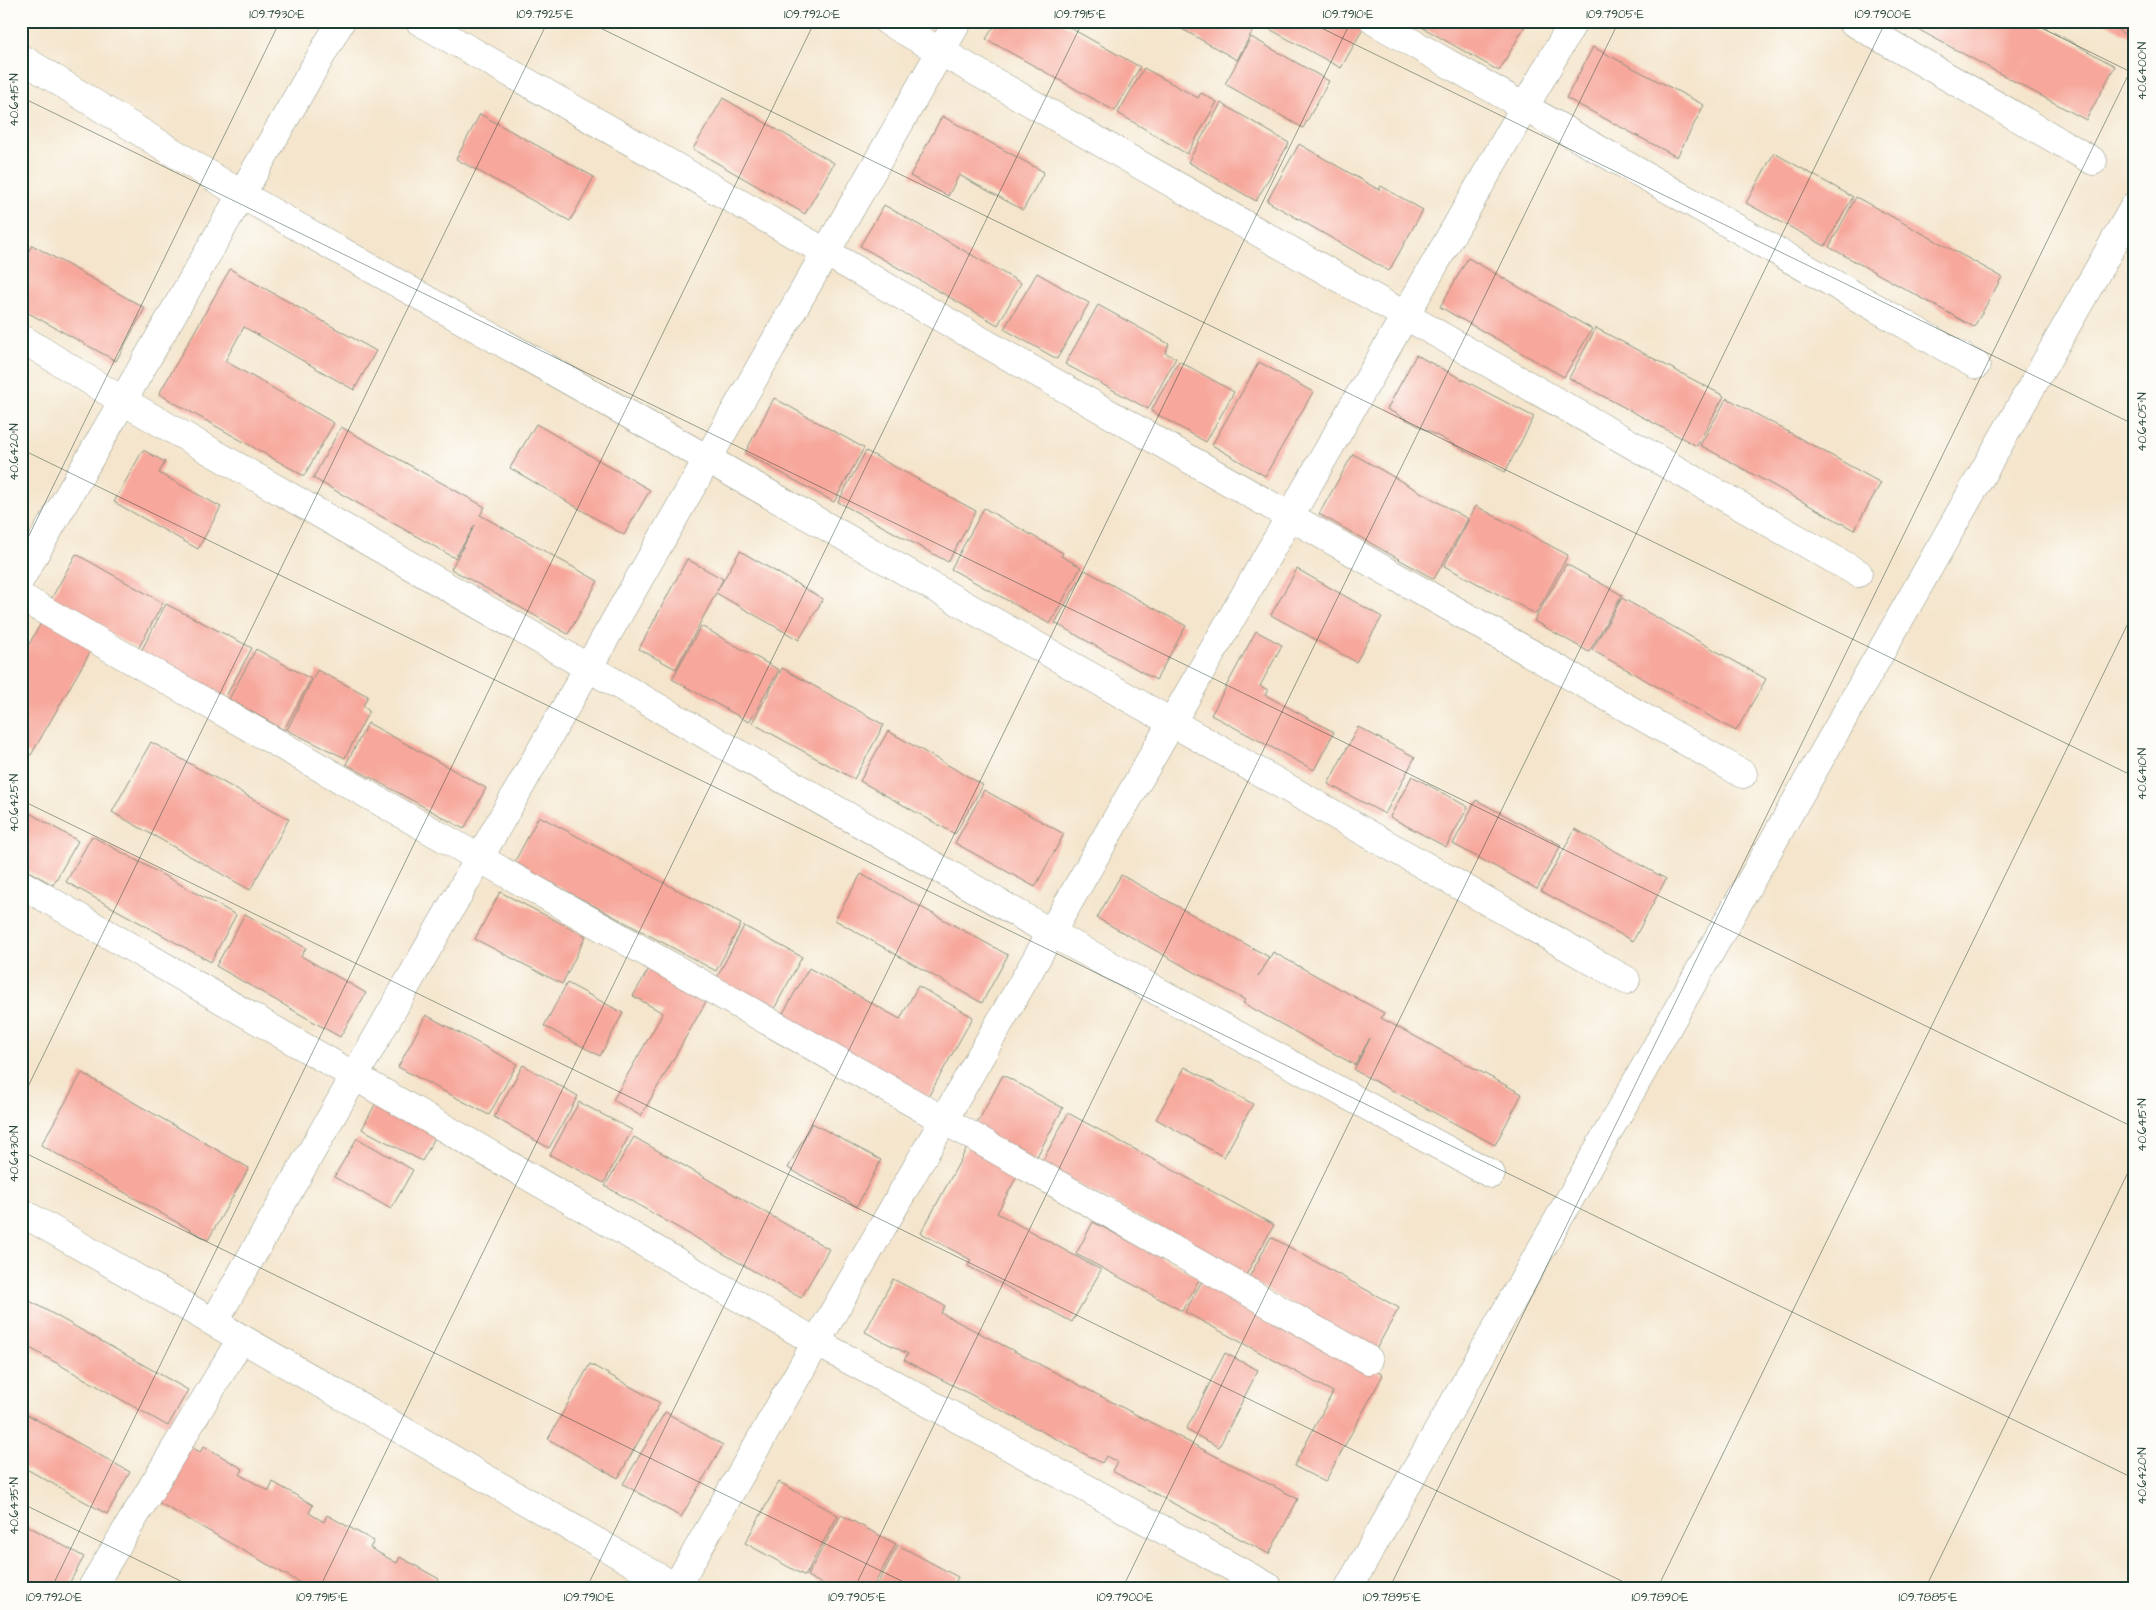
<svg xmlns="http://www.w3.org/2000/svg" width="2156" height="1610" viewBox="0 0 2156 1610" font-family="'Architects Daughter',sans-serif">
<rect width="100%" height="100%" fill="#fdfcf7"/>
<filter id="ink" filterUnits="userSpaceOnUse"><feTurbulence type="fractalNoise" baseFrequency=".02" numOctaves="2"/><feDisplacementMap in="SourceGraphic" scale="10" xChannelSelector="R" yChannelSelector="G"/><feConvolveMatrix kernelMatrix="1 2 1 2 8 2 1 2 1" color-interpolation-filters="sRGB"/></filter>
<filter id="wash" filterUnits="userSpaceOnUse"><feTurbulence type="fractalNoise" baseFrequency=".0096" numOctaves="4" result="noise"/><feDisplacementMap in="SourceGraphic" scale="20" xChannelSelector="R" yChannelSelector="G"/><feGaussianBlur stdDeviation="1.12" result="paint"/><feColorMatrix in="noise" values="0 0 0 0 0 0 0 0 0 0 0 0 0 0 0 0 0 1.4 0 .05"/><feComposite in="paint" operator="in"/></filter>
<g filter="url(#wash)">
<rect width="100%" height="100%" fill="#f4e5cc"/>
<g id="blocks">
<path fill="#f7a79b" d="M 997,21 L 1058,21 L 1140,67 L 1115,111 L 986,39 Z
M 1168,21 L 1258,21 L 1237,60 Z
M 1264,21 L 1358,21 L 1365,25 L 1341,68 L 1262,25 Z
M 1411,21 L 1521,21 L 1526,24 L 1499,71 Z
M 1913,21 L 2033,21 L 2115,66 L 2086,120 L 1910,25 Z
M 2102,21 L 2135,21 L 2135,40 Z
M 1251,37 L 1329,81 L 1303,128 L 1225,84 Z
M 1593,47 L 1704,105 L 1677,157 L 1566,98 Z
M 1144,68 L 1198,98 L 1201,93 L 1217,102 L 1187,154 L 1118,113 Z
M 723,98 L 834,163 L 805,214 L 693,149 Z
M 1221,103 L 1289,143 L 1256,201 L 1188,162 Z
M 480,114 L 594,177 L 570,221 L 456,159 Z
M 942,116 L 1044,172 L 1023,210 L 959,175 L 948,196 L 910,176 Z
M 1299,144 L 1379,190 L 1381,186 L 1423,210 L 1389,271 L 1267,201 Z
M 1774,153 L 1853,197 L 1825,246 L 1746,203 Z
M 1856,197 L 2002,277 L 1974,327 L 1829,247 Z
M 884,205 L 1021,283 L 998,325 L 860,246 Z
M 32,245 L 145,308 L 116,361 L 21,309 L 21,265 Z
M 1468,258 L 1592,329 L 1564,377 L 1440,307 Z
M 230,269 L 376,351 L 354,390 L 244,327 L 225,361 L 334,423 L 304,476 L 159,394 Z
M 1037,273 L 1089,303 L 1057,359 L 1004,329 Z
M 1098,305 L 1169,344 L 1165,353 L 1176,358 L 1148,409 L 1065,364 Z
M 1596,328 L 1724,396 L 1697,446 L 1569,378 Z
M 1416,355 L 1534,417 L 1505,472 L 1387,409 Z
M 1179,361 L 1234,392 L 1206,442 L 1151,411 Z
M 1259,362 L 1313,392 L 1265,476 L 1212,445 Z
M 774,398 L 864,448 L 834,502 L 745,453 Z
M 1727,398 L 1881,483 L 1854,530 L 1700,445 Z
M 536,424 L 650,490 L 624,535 L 510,468 Z
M 341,427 L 485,507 L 480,515 L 598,581 L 568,634 L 451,569 L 475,525 L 455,558 L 313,478 Z
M 143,450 L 165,462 L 159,473 L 221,507 L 198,549 L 114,502 Z
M 866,451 L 976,511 L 948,562 L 838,502 Z
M 1353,454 L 1468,519 L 1434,579 L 1319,514 Z
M 1476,506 L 1568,555 L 1536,614 L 1444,566 Z
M 984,508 L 1063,553 L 1061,556 L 1081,567 L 1050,624 L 951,569 Z
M 740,551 L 823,599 L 799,640 L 716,593 L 676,669 L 639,649 L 687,559 L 723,579 L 717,591 Z
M 76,554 L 163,603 L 138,649 L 50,601 Z
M 1566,564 L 1622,595 L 1589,652 L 1534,621 Z
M 1297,569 L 1382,617 L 1356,662 L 1271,615 Z
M 1085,570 L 1186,626 L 1156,680 L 1055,623 Z
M 1622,598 L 1766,679 L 1736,731 L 1592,650 Z
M 166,604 L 252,648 L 225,698 L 140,653 Z
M 44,618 L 93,647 L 31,755 L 21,750 L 21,658 Z
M 701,626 L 779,670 L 749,722 L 672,679 Z
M 1256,631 L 1282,645 L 1260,686 L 1268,690 L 1265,695 L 1334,732 L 1314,770 L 1211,715 Z
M 256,649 L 311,679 L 284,730 L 229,699 Z
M 782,668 L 884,725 L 854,779 L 752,723 Z
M 317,670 L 368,696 L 363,706 L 369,711 L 345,758 L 287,730 Z
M 368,723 L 486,788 L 464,829 L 346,764 Z
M 1358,727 L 1415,757 L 1385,814 L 1328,784 Z
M 888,731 L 983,785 L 955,834 L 860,781 Z
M 151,742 L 289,819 L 250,890 L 112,812 Z
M 1412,776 L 1468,807 L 1446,847 L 1390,817 Z
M 984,790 L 1064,834 L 1035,887 L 955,843 Z
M 1476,800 L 1561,845 L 1537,889 L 1453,844 Z
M 21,808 L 78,841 L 53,885 L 21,867 Z
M 539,816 L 741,924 L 716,971 L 514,863 Z
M 1575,829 L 1666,879 L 1633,941 L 1541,891 Z
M 92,836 L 236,915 L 211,962 L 66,882 Z
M 861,874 L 1008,955 L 982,1003 L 835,920 Z
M 1121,875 L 1269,957 L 1258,977 L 1273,952 L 1384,1013 L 1381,1018 L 1522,1094 L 1495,1145 L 1354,1070 L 1370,1038 L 1355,1065 L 1243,1003 L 1245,1000 L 1097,918 Z
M 500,892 L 586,936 L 562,984 L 475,939 Z
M 245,914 L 306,948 L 301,956 L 366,993 L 340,1037 L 216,966 Z
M 744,926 L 802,957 L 774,1009 L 716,979 Z
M 650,967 L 707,1000 L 641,1116 L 613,1100 L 663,1013 L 633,996 Z
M 809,968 L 900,1019 L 918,986 L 973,1017 L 928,1097 L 782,1015 Z
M 567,983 L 623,1013 L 600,1056 L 544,1026 Z
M 426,1015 L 517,1064 L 489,1115 L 398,1067 Z
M 523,1065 L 578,1096 L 549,1148 L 494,1117 Z
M 1185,1067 L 1253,1104 L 1224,1157 L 1156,1119 Z
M 82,1073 L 249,1168 L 208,1240 L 41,1145 Z
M 1003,1075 L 1063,1108 L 1034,1162 L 974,1129 Z
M 384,1088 L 444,1121 L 422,1161 L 362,1129 Z
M 579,1102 L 632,1130 L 604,1183 L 550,1155 Z
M 1068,1113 L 1274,1225 L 1246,1275 L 1041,1164 Z
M 812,1123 L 881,1160 L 857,1206 L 788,1168 Z
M 634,1137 L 829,1249 L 801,1298 L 605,1186 Z
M 357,1138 L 413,1170 L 391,1209 L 334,1177 Z
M 968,1146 L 1019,1173 L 997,1213 L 1101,1270 L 1072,1322 L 968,1266 L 971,1260 L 921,1233 Z
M 1093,1222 L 1200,1278 L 1182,1311 L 1076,1254 Z
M 1271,1237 L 1399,1308 L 1375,1351 L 1248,1279 Z
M 893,1279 L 945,1306 L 941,1313 L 1298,1499 L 1269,1554 L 1112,1471 L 1117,1462 L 1106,1456 L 1102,1463 L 1026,1423 L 904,1360 L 908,1354 L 865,1332 Z
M 1203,1279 L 1383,1375 L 1325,1482 L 1294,1466 L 1333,1392 L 1185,1312 Z
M 21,1296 L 188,1390 L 168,1426 L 21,1343 Z
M 1225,1353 L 1258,1370 L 1219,1447 L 1186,1430 Z
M 590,1364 L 660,1403 L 618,1478 L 548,1439 Z
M 21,1411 L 130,1472 L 107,1514 L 21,1466 Z
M 665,1412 L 723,1445 L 681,1517 L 623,1484 Z
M 188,1445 L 200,1452 L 204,1446 L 243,1469 L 240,1475 L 269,1491 L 273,1482 L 313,1505 L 309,1513 L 324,1522 L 327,1515 L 374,1541 L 370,1548 L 397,1563 L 400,1557 L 439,1579 L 435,1585 L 443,1589 L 311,1589 L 156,1501 Z
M 779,1482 L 838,1515 L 805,1576 L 745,1543 Z
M 841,1515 L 896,1544 L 872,1589 L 832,1589 L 807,1576 Z
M 21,1522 L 84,1557 L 66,1589 L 34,1589 L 21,1581 Z
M 898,1545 L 958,1577 L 952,1589 L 875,1589 Z"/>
</g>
</g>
<g filter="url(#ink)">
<use href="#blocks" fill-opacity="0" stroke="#8a9180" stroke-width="1"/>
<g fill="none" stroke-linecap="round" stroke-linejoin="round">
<g stroke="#8a9180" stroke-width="29">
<path id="minor" d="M 419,21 L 1743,774
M 887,21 L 1858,573
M 1374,21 L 1976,365
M 1851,21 L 2093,161
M 21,58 L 242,195 L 1626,980
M 21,338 L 123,401 L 1055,935 L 1491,1174
M 21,578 L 341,21
M 21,597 L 479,858 L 1369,1360
M 21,884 L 816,1342 L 1267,1586
M 21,1212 L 679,1589
M 214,1322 L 958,21
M 676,1587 L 1574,21
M 91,1589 L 241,1339
M 1348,1589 L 2135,205"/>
</g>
<use href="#minor" stroke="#fff" stroke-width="28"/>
</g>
</g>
<path fill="none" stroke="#1f3d34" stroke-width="1" stroke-opacity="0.45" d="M 586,21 L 2135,777M 1307,21 L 2135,425M 2027,21 L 2135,74M 21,97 L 2135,1128M 21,449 L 2135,1479M 21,552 L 280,21M 21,800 L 1638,1589M 21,1101 L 548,21M 21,1151 L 918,1589M 21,1503 L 197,1589M 51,1589 L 815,21M 319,1589 L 1083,21M 586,1589 L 1351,21M 854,1589 L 1619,21M 1122,1589 L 1886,21M 1389,1589 L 2135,61M 1657,1589 L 2135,609M 1925,1589 L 2135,1158"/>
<rect width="2156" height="1610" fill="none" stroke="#fdfcf7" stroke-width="55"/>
<rect x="28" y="28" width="2100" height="1554" fill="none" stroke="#1f3d34" stroke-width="2"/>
<g font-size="12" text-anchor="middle" fill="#1f3d34">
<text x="277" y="18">109.7930°E</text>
<text x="545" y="18">109.7925°E</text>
<text x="812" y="18">109.7920°E</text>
<text x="1080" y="18">109.7915°E</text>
<text x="1348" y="18">109.7910°E</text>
<text x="1615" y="18">109.7905°E</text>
<text x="1883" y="18">109.7900°E</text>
<text transform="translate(2142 71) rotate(-90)" y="4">40.6400°N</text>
<text transform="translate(14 100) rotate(-90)" y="4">40.6415°N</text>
<text transform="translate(2142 422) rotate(-90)" y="4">40.6405°N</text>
<text transform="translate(14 452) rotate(-90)" y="4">40.6420°N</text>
<text transform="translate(2142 774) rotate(-90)" y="4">40.6410°N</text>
<text transform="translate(14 803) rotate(-90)" y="4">40.6425°N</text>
<text transform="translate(2142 1125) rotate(-90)" y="4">40.6415°N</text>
<text transform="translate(14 1154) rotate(-90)" y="4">40.6430°N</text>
<text transform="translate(2142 1476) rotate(-90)" y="4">40.6420°N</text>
<text transform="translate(14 1506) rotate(-90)" y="4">40.6435°N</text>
<text x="54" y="1601">109.7920°E</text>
<text x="322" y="1601">109.7915°E</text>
<text x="589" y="1601">109.7910°E</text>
<text x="857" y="1601">109.7905°E</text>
<text x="1125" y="1601">109.7900°E</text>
<text x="1392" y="1601">109.7895°E</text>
<text x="1660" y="1601">109.7890°E</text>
<text x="1928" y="1601">109.7885°E</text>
</g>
</svg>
